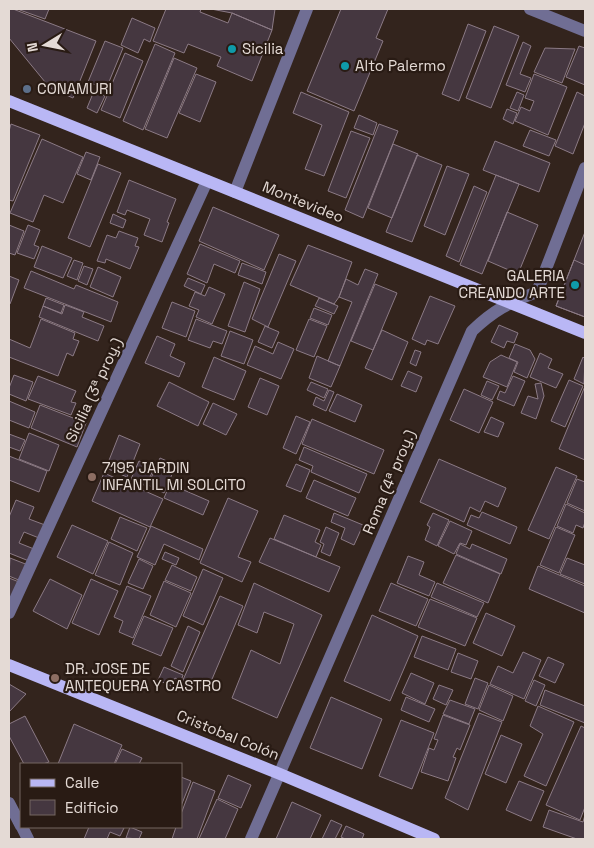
<svg xmlns="http://www.w3.org/2000/svg" width="594" height="848" viewBox="0 0 594 848" font-family="'Space Grotesk',sans-serif">
<rect width="100%" height="100%" fill="#33241d"/>
<path fill="#453740" stroke="#8b7a85" d="M 9,9 L 13,9 L 96,41 L 73,98 L 50,88 L 9,38 Z
M 17,9 L 49,9 L 45,19 Z
M 166,9 L 201,9 L 200,12 L 228,23 L 232,13 L 272,30 L 252,81 L 217,66 L 221,57 L 188,44 L 184,53 L 153,41 Z
M 211,9 L 275,9 L 272,30 L 232,13 Z
M 341,9 L 388,9 L 376,38 L 383,41 L 354,111 L 307,91 Z
M 132,18 L 155,28 L 150,42 L 144,39 L 138,53 L 121,45 Z
M 468,24 L 486,31 L 459,101 L 442,94 Z
M 494,26 L 519,36 L 491,108 L 466,98 Z
M 105,41 L 123,48 L 106,89 L 88,82 Z
M 523,42 L 531,46 L 520,74 L 531,78 L 525,92 L 506,85 Z
M 155,44 L 175,53 L 143,130 L 123,121 Z
M 579,46 L 585,48 L 585,85 L 566,77 Z
M 545,48 L 575,49 L 562,83 L 534,72 Z
M 125,53 L 143,61 L 120,118 L 101,110 Z
M 174,58 L 197,68 L 167,138 L 145,129 Z
M 196,74 L 216,82 L 200,122 L 179,113 Z
M 534,74 L 567,87 L 548,135 L 515,121 L 521,107 L 530,111 L 534,101 L 525,98 Z
M 94,91 L 105,96 L 97,113 L 87,108 Z
M 301,92 L 349,112 L 324,176 L 305,169 L 322,125 L 293,113 Z
M 517,92 L 524,95 L 518,111 L 510,108 Z
M 577,92 L 585,96 L 585,123 L 573,154 L 555,146 Z
M 507,109 L 517,113 L 513,124 L 503,119 Z
M 359,115 L 377,123 L 373,135 L 354,128 Z
M 11,124 L 40,135 L 13,201 L 9,200 L 9,131 Z
M 379,124 L 398,131 L 363,218 L 345,210 Z
M 530,130 L 556,140 L 549,156 L 523,146 Z
M 351,131 L 370,138 L 346,198 L 328,191 Z
M 42,139 L 83,157 L 63,203 L 44,195 L 33,222 L 10,213 Z
M 495,141 L 550,163 L 539,192 L 483,170 Z
M 393,144 L 418,154 L 392,218 L 368,208 Z
M 86,152 L 100,157 L 91,180 L 77,174 Z
M 417,155 L 442,165 L 412,242 L 386,232 Z
M 98,164 L 121,173 L 90,247 L 68,238 Z
M 447,166 L 469,174 L 445,235 L 424,226 Z
M 496,175 L 519,184 L 482,274 L 460,265 Z
M 129,180 L 176,199 L 167,222 L 169,223 L 162,242 L 144,235 L 150,219 L 127,210 L 125,215 L 117,212 Z
M 474,186 L 487,192 L 459,262 L 446,256 Z
M 213,207 L 279,235 L 264,270 L 199,241 Z
M 507,212 L 538,225 L 518,274 L 488,261 Z
M 113,214 L 126,220 L 123,228 L 110,223 Z
M 9,225 L 24,231 L 15,255 L 9,253 Z
M 28,225 L 40,230 L 34,245 L 39,247 L 34,259 L 17,253 Z
M 119,231 L 138,238 L 135,246 L 139,247 L 130,269 L 106,259 L 105,263 L 97,261 L 107,235 L 116,238 Z
M 585,232 L 585,317 L 556,306 Z
M 200,244 L 240,261 L 235,273 L 214,264 L 207,283 L 187,274 Z
M 308,245 L 352,262 L 339,297 L 334,304 L 290,285 Z
M 42,246 L 72,258 L 63,278 L 34,267 Z
M 279,254 L 296,261 L 268,327 L 252,319 Z
M 74,260 L 83,263 L 77,280 L 67,276 Z
M 574,260 L 585,265 L 585,317 L 556,306 Z
M 242,263 L 266,272 L 262,284 L 238,275 Z
M 84,266 L 93,269 L 87,285 L 78,281 Z
M 98,267 L 121,277 L 113,297 L 90,287 Z
M 365,269 L 378,274 L 340,366 L 328,361 L 352,302 L 339,297 L 346,279 L 358,285 Z
M 31,271 L 74,289 L 76,285 L 118,302 L 111,322 L 24,288 Z
M 9,276 L 19,280 L 10,304 L 9,303 Z
M 188,278 L 205,285 L 201,294 L 184,286 Z
M 244,282 L 260,289 L 245,332 L 228,326 Z
M 375,284 L 397,293 L 373,350 L 351,341 Z
M 209,287 L 225,294 L 212,324 L 196,317 L 199,310 L 189,306 L 195,292 L 205,296 Z
M 430,296 L 455,306 L 438,344 L 427,340 L 425,345 L 412,339 Z
M 46,298 L 64,305 L 61,313 L 43,306 Z
M 319,298 L 338,306 L 334,314 L 315,306 Z
M 172,302 L 195,311 L 186,337 L 162,328 Z
M 65,305 L 84,312 L 82,317 L 104,326 L 98,341 L 39,317 L 43,306 L 62,314 Z
M 314,308 L 332,315 L 328,325 L 310,318 Z
M 41,319 L 75,333 L 73,339 L 79,341 L 73,356 L 67,353 L 58,376 L 9,357 L 9,339 L 30,348 Z
M 196,319 L 227,331 L 222,344 L 213,341 L 210,348 L 188,340 Z
M 309,319 L 327,326 L 314,357 L 296,350 Z
M 499,325 L 518,333 L 514,343 L 507,341 L 504,348 L 491,342 Z
M 265,326 L 279,332 L 272,348 L 258,342 Z
M 382,330 L 408,342 L 392,380 L 365,368 Z
M 230,331 L 253,340 L 244,364 L 221,356 Z
M 157,336 L 175,344 L 170,356 L 185,363 L 179,377 L 145,363 Z
M 278,342 L 294,349 L 281,379 L 247,365 L 255,346 L 273,354 Z
M 515,344 L 530,350 L 535,359 L 527,378 L 514,372 L 518,362 L 509,358 Z
M 415,350 L 421,352 L 416,366 L 410,363 Z
M 540,353 L 552,359 L 548,368 L 563,374 L 556,388 L 530,377 Z
M 501,355 L 517,362 L 507,387 L 483,377 L 490,362 Z
M 317,356 L 340,366 L 331,387 L 309,378 Z
M 214,357 L 246,371 L 234,400 L 202,387 Z
M 583,357 L 585,359 L 584,384 L 574,379 Z
M 408,371 L 422,377 L 416,392 L 401,386 Z
M 14,375 L 33,382 L 26,401 L 9,394 L 9,388 Z
M 38,376 L 76,391 L 71,402 L 76,403 L 71,415 L 28,399 Z
M 513,376 L 525,381 L 514,406 L 497,399 L 500,391 L 505,393 Z
M 260,378 L 279,386 L 267,415 L 248,407 Z
M 569,380 L 583,386 L 565,427 L 551,421 Z
M 487,381 L 499,386 L 492,400 L 481,395 Z
M 169,382 L 209,402 L 198,426 L 157,406 Z
M 311,382 L 328,389 L 324,398 L 307,390 Z
M 541,383 L 544,396 L 536,419 L 521,413 L 528,396 L 538,399 L 535,384 Z
M 585,386 L 585,460 L 559,449 Z
M 464,389 L 493,402 L 479,433 L 450,420 Z
M 329,390 L 334,392 L 326,411 L 313,405 L 316,397 L 324,401 Z
M 337,394 L 362,405 L 355,422 L 329,411 Z
M 9,401 L 35,412 L 29,428 L 9,420 Z
M 213,403 L 237,414 L 226,435 L 203,424 Z
M 40,405 L 86,423 L 77,447 L 31,428 Z
M 296,416 L 310,422 L 296,454 L 283,448 Z
M 491,417 L 504,423 L 498,437 L 484,432 Z
M 312,419 L 384,450 L 374,474 L 302,444 Z
M 29,433 L 59,445 L 49,471 L 19,459 Z
M 9,434 L 25,440 L 20,451 L 9,447 Z
M 119,435 L 140,444 L 127,477 L 106,468 Z
M 304,447 L 367,474 L 359,493 L 311,472 L 313,466 L 299,460 Z
M 9,456 L 47,471 L 39,492 L 9,480 Z
M 160,458 L 176,465 L 164,493 L 148,485 Z
M 439,459 L 506,488 L 498,507 L 485,501 L 480,512 L 470,507 L 464,522 L 420,502 Z
M 139,461 L 154,468 L 146,486 L 131,479 Z
M 296,464 L 310,470 L 301,492 L 286,486 Z
M 556,467 L 577,476 L 549,539 L 528,530 Z
M 104,473 L 163,499 L 150,527 L 92,501 Z
M 577,479 L 585,482 L 585,511 L 567,503 Z
M 314,480 L 356,498 L 348,516 L 306,498 Z
M 170,484 L 209,501 L 203,515 L 164,498 Z
M 228,498 L 258,511 L 238,557 L 251,562 L 242,582 L 200,563 Z
M 16,500 L 34,507 L 29,519 L 45,525 L 39,538 L 24,532 L 19,543 L 34,549 L 29,561 L 9,553 L 9,517 Z
M 566,504 L 585,513 L 585,522 L 583,528 L 576,525 L 573,533 L 557,526 Z
M 482,512 L 517,527 L 510,544 L 467,525 L 471,515 L 479,518 Z
M 334,513 L 363,525 L 354,545 L 341,539 L 345,528 L 331,522 Z
M 433,513 L 449,520 L 437,546 L 425,540 L 430,527 L 427,525 Z
M 284,515 L 320,530 L 315,542 L 321,545 L 316,557 L 274,539 Z
M 120,517 L 147,528 L 137,551 L 111,539 Z
M 450,521 L 472,531 L 466,545 L 460,543 L 454,554 L 438,546 Z
M 72,525 L 108,541 L 93,574 L 57,557 Z
M 151,526 L 203,549 L 199,560 L 164,544 L 155,565 L 137,557 Z
M 326,527 L 339,533 L 330,556 L 321,552 L 324,544 L 320,542 Z
M 556,527 L 575,535 L 559,573 L 540,565 Z
M 270,538 L 340,567 L 329,592 L 259,562 Z
M 109,542 L 133,553 L 120,585 L 95,575 Z
M 460,544 L 470,549 L 472,544 L 507,559 L 501,574 L 456,554 Z
M 165,552 L 179,558 L 176,565 L 162,559 Z
M 456,555 L 500,574 L 488,603 L 443,583 Z
M 408,556 L 424,562 L 419,575 L 435,582 L 429,596 L 397,583 Z
M 10,558 L 28,565 L 21,581 L 9,576 Z
M 567,558 L 585,565 L 585,584 L 560,574 Z
M 139,559 L 153,566 L 143,589 L 128,583 Z
M 172,565 L 197,577 L 191,591 L 165,580 Z
M 538,566 L 585,586 L 585,613 L 529,589 Z
M 203,569 L 223,578 L 203,625 L 183,616 Z
M 9,578 L 19,582 L 12,599 L 9,598 Z
M 50,579 L 82,595 L 67,629 L 33,611 Z
M 91,579 L 118,591 L 99,635 L 72,623 Z
M 164,581 L 191,593 L 176,627 L 150,615 Z
M 254,583 L 322,615 L 277,718 L 232,698 L 251,650 L 280,664 L 294,624 L 264,612 L 257,633 L 238,625 Z
M 391,583 L 428,599 L 416,626 L 379,611 Z
M 437,583 L 484,603 L 477,617 L 431,597 Z
M 127,586 L 151,596 L 133,638 L 119,632 L 123,621 L 114,617 Z
M 220,596 L 243,606 L 207,691 L 183,680 Z
M 430,599 L 477,618 L 465,646 L 418,627 Z
M 486,613 L 515,626 L 502,656 L 473,643 Z
M 372,615 L 418,636 L 390,701 L 344,681 Z
M 144,616 L 173,628 L 161,656 L 132,644 Z
M 188,626 L 200,632 L 183,672 L 171,666 Z
M 422,636 L 456,649 L 448,670 L 414,657 Z
M 523,652 L 541,660 L 524,699 L 490,684 L 498,666 L 513,673 Z
M 458,653 L 478,661 L 471,679 L 451,672 Z
M 548,657 L 564,664 L 555,683 L 539,676 Z
M 164,667 L 183,675 L 181,681 L 175,678 L 171,686 L 158,680 Z
M 411,673 L 434,683 L 425,704 L 402,693 Z
M 475,678 L 488,683 L 478,709 L 465,704 Z
M 534,680 L 545,685 L 536,706 L 525,701 Z
M 9,684 L 26,694 L 9,712 Z
M 439,685 L 453,690 L 446,705 L 433,699 Z
M 489,685 L 513,696 L 503,721 L 479,710 Z
M 545,690 L 585,706 L 585,723 L 540,705 Z
M 331,697 L 382,719 L 362,769 L 310,748 Z
M 406,697 L 435,709 L 429,722 L 401,710 Z
M 450,700 L 475,709 L 469,724 L 443,714 Z
M 538,706 L 574,722 L 546,786 L 524,776 L 543,734 L 530,726 Z
M 479,713 L 502,722 L 468,810 L 445,798 Z
M 443,715 L 470,725 L 460,750 L 457,748 L 453,757 L 456,758 L 448,781 L 421,772 L 429,748 L 434,750 L 438,740 L 434,739 Z
M 25,716 L 49,762 L 43,764 L 24,764 L 9,736 L 9,724 Z
M 401,720 L 434,733 L 412,789 L 379,776 Z
M 74,724 L 122,745 L 114,764 L 58,764 Z
M 581,726 L 585,728 L 585,807 L 580,820 L 546,805 Z
M 501,735 L 522,744 L 506,783 L 485,774 Z
M 122,749 L 142,758 L 139,764 L 115,764 Z
M 228,775 L 251,785 L 241,808 L 218,798 Z
M 181,777 L 191,781 L 181,806 Z
M 519,781 L 544,791 L 531,821 L 506,810 Z
M 193,782 L 215,791 L 197,839 L 172,839 L 176,827 L 181,827 L 181,814 Z
M 217,799 L 238,809 L 225,839 L 199,839 Z
M 292,802 L 321,815 L 310,839 L 276,839 Z
M 549,810 L 583,822 L 585,815 L 585,839 L 577,839 L 543,827 Z
M 331,820 L 342,825 L 335,839 L 322,839 Z
M 346,826 L 364,834 L 362,839 L 345,839 L 341,837 Z
M 89,827 L 120,827 L 124,828 L 120,836 L 110,832 L 107,839 L 84,839 Z
M 130,827 L 142,832 L 139,839 L 126,838 Z"/>
<g fill="none" stroke-linecap="round" stroke-linejoin="round">
<path stroke="#706e94" stroke-width="12" d="M 530,9 L 585,31
M 235,192 L 307,9
M 9,613 L 207,181
M 9,803 L 21,826
M 22,827 L 28,839
M 251,839 L 472,331 C 494,310 508,303 537,292 L 585,168"/>
<path stroke="#b9b7f5" stroke-width="12" d="M 9,101 L 585,333
M 9,665 L 280,774 L 434,839"/>
</g>
<g fill="#0f9aa8" stroke="#291b14" stroke-width="2">
<circle cx="232" cy="49" r="5"/>
<circle cx="345" cy="66" r="5"/>
<circle cx="575" cy="285" r="5"/>
</g>
<circle fill="#5c6f8a" stroke="#291b14" stroke-width="2" cx="27" cy="89" r="5"/>
<g fill="#8d6e63" stroke="#291b14" stroke-width="2">
<circle cx="92" cy="477" r="5"/>
<circle cx="55" cy="678" r="5"/>
</g>
<g text-anchor="middle" stroke-width="4.5" stroke-linejoin="round" paint-order="stroke">
<g font-size="15" fill="#e4dad5" stroke="#291b14" text-anchor="start">
<text x="242" y="54">Sicilia</text>
<text x="355" y="71">Alto Palermo</text>
<text x="37" y="94">CONAMURI</text>
<text x="565" y="281" text-anchor="end">GALERIA<tspan x="565" dy="17">CREANDO ARTE</tspan></text>
<text x="102" y="473">7195 JARDIN<tspan x="102" dy="17">INFANTIL MI SOLCITO</tspan></text>
<text x="65" y="674">DR. JOSE DE<tspan x="65" dy="17">ANTEQUERA Y CASTRO</tspan></text>
</g>
<g font-size="15" fill="#e4dad5" stroke="#291b14">
<text transform="translate(303 202) rotate(22)" y="5">Montevideo</text>
<text transform="translate(94 390) rotate(-65)" y="5">Sicilia (3ª proy.)</text>
<text transform="translate(389 482) rotate(-67)" y="5">Roma (4ª proy.)</text>
<text transform="translate(228 735) rotate(22)" y="5">Cristobal Colón</text>
</g>
</g>
<rect width="594" height="848" fill="none" stroke="#e4dad5" stroke-width="20"/>
<rect x="20" y="763" width="162" height="65" fill="#291b14" stroke="#746761"/>
<rect x="30" y="779" width="25" height="8" fill="#b9b7f5" stroke="#746761"/>
<text x="65" y="788" font-size="15" fill="#e4dad5">Calle</text>
<rect x="30" y="800" width="25" height="15" fill="#453740" stroke="#746761"/>
<text x="65" y="813" font-size="15" fill="#e4dad5">Edificio</text>
<g transform="translate(45 45) rotate(260)" stroke="#291b14" stroke-width="4" paint-order="stroke">
<path d="M0-4L9 19L0 12L-9 19Z" fill="#e4dad5"/>
<text y="-8" font-size="14" font-weight="bold" text-anchor="middle" fill="#e4dad5">N</text>
</g>
</svg>
